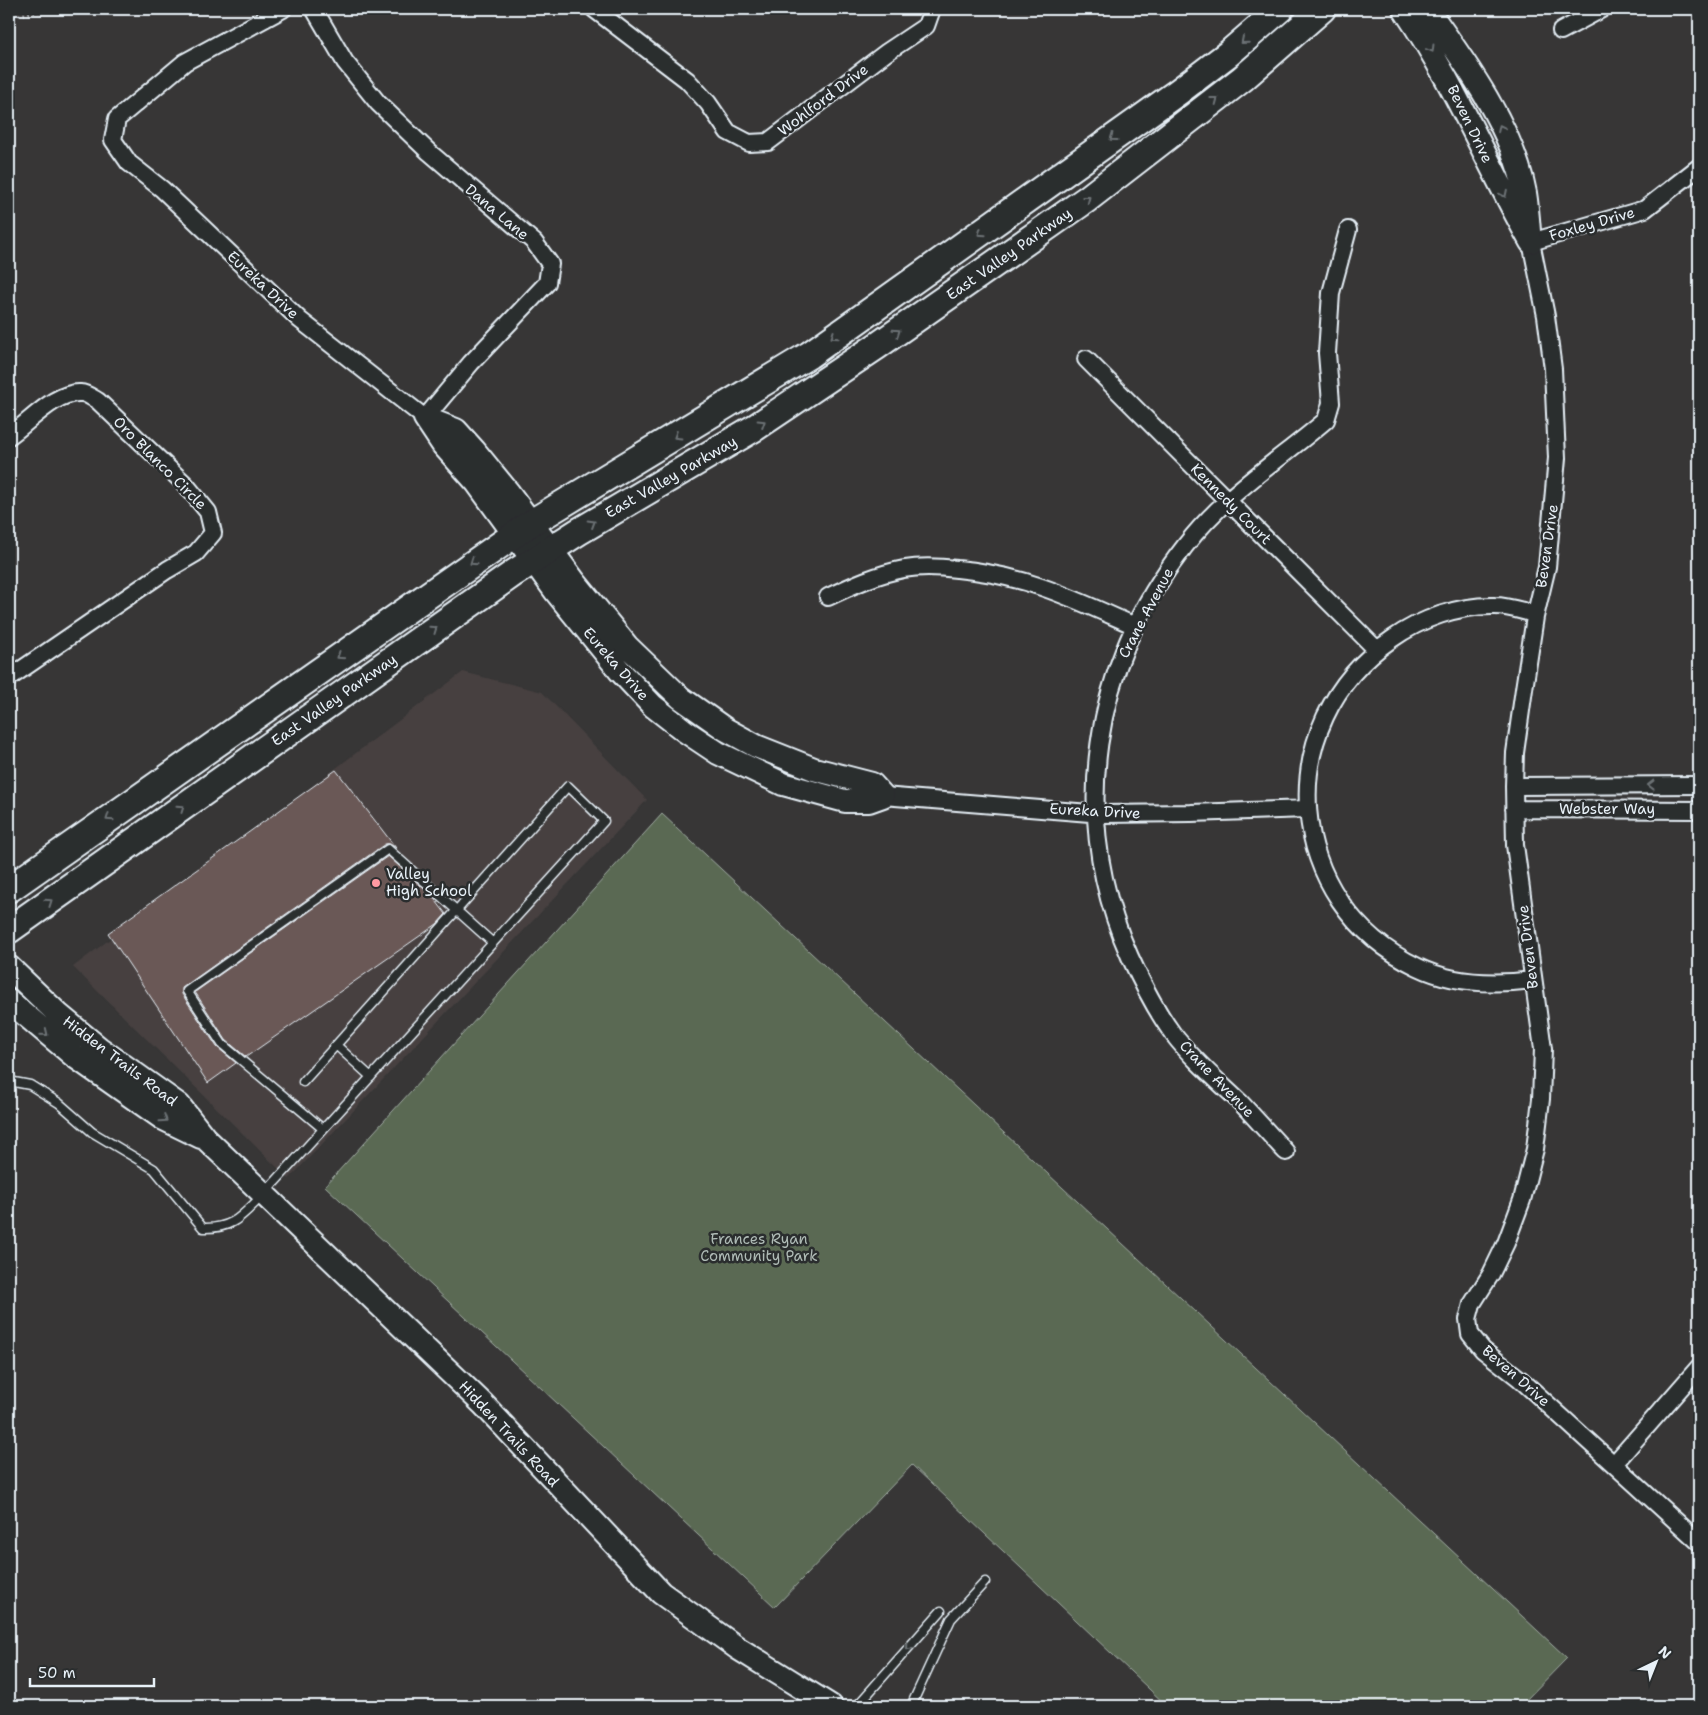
<svg xmlns="http://www.w3.org/2000/svg" width="1708" height="1715" viewBox="0 0 1708 1715" font-family="'Shantell Sans',sans-serif">
<rect width="100%" height="100%" fill="#373636"/>
<filter id="ink" filterUnits="userSpaceOnUse"><feTurbulence type="fractalNoise" baseFrequency=".02" numOctaves="2"/><feDisplacementMap in="SourceGraphic" scale="10" xChannelSelector="R" yChannelSelector="G"/><feConvolveMatrix kernelMatrix="1 2 1 2 8 2 1 2 1" color-interpolation-filters="sRGB"/></filter>
<g filter="url(#ink)">
<path fill="#474040" d="M 463,672 L 542,692 L 647,800 L 289,1179 L 73,967 Z"/>
<path fill="#5a6952" stroke="#a1ada5" d="M 662,814 L 1567,1658 L 1520,1706 L 1167,1706 L 912,1465 L 775,1607 L 325,1186 Z"/>
<path fill="#6b5957" stroke="#e8f1f8" d="M 336,770 L 396,848 L 390,844 L 385,844 L 182,988 L 182,994 L 217,1047 L 236,1063 L 208,1083 L 108,933 Z
M 388,856 L 433,897 L 446,914 L 437,924 L 246,1057 L 226,1040 L 195,992 Z"/>
<g fill="none" stroke-linecap="round" stroke-linejoin="round">
<g stroke="#e8f1f8" stroke-width="11">
<path id="lane" d="M 336,1045 L 371,1077
M 9,1081 L 30,1085 L 59,1103 L 92,1132 L 154,1169 L 203,1228 C 234,1229 242,1215 264,1194 L 604,821 L 568,786 L 303,1082
M 323,1129 L 222,1044 L 187,991 L 388,849 L 493,943
M 857,1706 L 941,1611
M 911,1706 L 951,1619 L 985,1582"/>
</g>
<g stroke="#e8f1f8" stroke-width="20">
<path id="street" d="M 283,9 L 185,62 L 117,119 L 113,140 L 129,163 L 162,189 L 300,320 L 425,418 L 471,363 L 547,283 L 550,264 L 534,242 L 429,152 L 378,103 L 345,62 L 314,9
M 594,9 L 687,80 L 708,103 L 728,132 L 749,143 L 768,142 L 887,52 L 926,26 L 932,9
M 1561,31 L 1602,9
M 1699,167 L 1645,209 L 1531,242 L 1546,316 L 1553,369 L 1557,458 L 1547,567 L 1535,617 L 1524,689 L 1515,753 L 1514,786 L 1515,845 L 1543,1049 L 1541,1099 L 1535,1149 L 1522,1200 L 1506,1243 L 1491,1274 L 1472,1304 L 1468,1319 L 1470,1334 L 1483,1350 L 1520,1379 L 1699,1542
M 1086,359 L 1376,649
M 9,436 C 29,423 55,391 81,393 C 86,393 93,398 98,401 L 186,485 L 208,512 L 213,533 L 196,553 L 167,570 L 9,678
M 828,597 C 853,585 877,574 904,569 C 921,566 940,567 957,569 C 1026,575 1074,599 1135,626
M 1514,786 L 1699,785
M 883,796 L 1102,814 L 1191,813 L 1307,809
M 1514,809 L 1699,810
M 1533,980 C 1494,985 1453,984 1418,967 C 1283,903 1269,723 1392,639 C 1420,619 1459,605 1495,606 C 1508,606 1522,611 1535,614
M 1286,1152 C 1271,1136 1256,1119 1241,1103 C 1218,1081 1193,1060 1173,1034 C 1156,1011 1142,983 1130,957 C 1068,818 1092,665 1185,546 C 1224,495 1278,461 1326,420 L 1331,403 L 1327,353 L 1331,293 L 1348,230
M 1614,1464 L 1699,1367"/>
</g>
<g stroke="#e8f1f8" stroke-width="26">
<path id="secondary" d="M 1404,9 C 1454,82 1487,164 1531,242
M 1427,9 C 1465,62 1513,128 1525,193 C 1527,205 1528,218 1529,231
M 425,418 L 456,430 L 474,450 L 509,493 L 575,582 L 627,646 L 681,698 L 725,729 L 756,746 L 814,769 L 872,784 L 883,796 L 869,801 L 845,801 L 783,784 L 718,753 L 685,731 L 653,706 L 620,671 L 556,592 L 477,483 L 443,445 Z
M 9,967 L 58,1014 L 99,1048 L 179,1105 L 205,1138 L 483,1404 L 661,1593 L 739,1649 L 831,1706
M 9,1001 L 74,1056 L 162,1118 L 201,1137"/>
</g>
<g stroke="#e8f1f8" stroke-width="30">
<path id="primary" d="M 9,889 L 531,523 L 809,355 L 1178,92 L 1228,54 L 1280,9
M 9,930 L 514,573 L 578,532 L 756,427 L 877,346 L 1087,199 L 1242,79 L 1322,9"/>
</g>
<path stroke="#e8f1f8" stroke-width="3" stroke-dasharray="1 4" stroke-linecap="butt" d="M 9,17 L 50,9"/>
<use href="#lane" stroke="#2a2d2e" stroke-width="8"/>
<use href="#street" stroke="#2a2d2e" stroke-width="16"/>
<use href="#secondary" stroke="#2a2d2e" stroke-width="22"/>
<use href="#primary" stroke="#2a2d2e" stroke-width="26"/>
</g>
<defs><path id="oneway-chevron" d="M-2-3.5L2.5 0L-2 3.5" fill="none" stroke-width="1.6" stroke-linecap="round" stroke-linejoin="round" transform="scale(1.25)"/></defs>
<g stroke="#6c7275">
<use href="#oneway-chevron" transform="translate(1244 41) rotate(139)"/>
<use href="#oneway-chevron" transform="translate(1431 49) rotate(59)"/>
<use href="#oneway-chevron" transform="translate(1215 100) rotate(-37)"/>
<use href="#oneway-chevron" transform="translate(1501 128) rotate(-116)"/>
<use href="#oneway-chevron" transform="translate(1113 138) rotate(144)"/>
<use href="#oneway-chevron" transform="translate(1504 194) rotate(64)"/>
<use href="#oneway-chevron" transform="translate(1087 199) rotate(-37)"/>
<use href="#oneway-chevron" transform="translate(981 233) rotate(145)"/>
<use href="#oneway-chevron" transform="translate(897 332) rotate(-35)"/>
<use href="#oneway-chevron" transform="translate(834 336) rotate(145)"/>
<use href="#oneway-chevron" transform="translate(762 423) rotate(-32)"/>
<use href="#oneway-chevron" transform="translate(677 436) rotate(148)"/>
<use href="#oneway-chevron" transform="translate(592 523) rotate(-31)"/>
<use href="#oneway-chevron" transform="translate(473 562) rotate(145)"/>
<use href="#oneway-chevron" transform="translate(434 629) rotate(-35)"/>
<use href="#oneway-chevron" transform="translate(340 656) rotate(145)"/>
<use href="#oneway-chevron" transform="translate(1651 785) rotate(180)"/>
<use href="#oneway-chevron" transform="translate(181 808) rotate(-35)"/>
<use href="#oneway-chevron" transform="translate(109 818) rotate(145)"/>
<use href="#oneway-chevron" transform="translate(49 902) rotate(-35)"/>
<use href="#oneway-chevron" transform="translate(45 1033) rotate(39)"/>
<use href="#oneway-chevron" transform="translate(164 1119) rotate(33)"/>
<use href="#oneway-chevron" transform="translate(909 1647) rotate(131)"/>
</g>
</g>
<circle fill="#ff9aa2" stroke="#2a2d2e" stroke-width="2" cx="376" cy="883" r="5"/>
<g text-anchor="middle" stroke-width="5" stroke-linejoin="round" paint-order="stroke">
<g font-size="15" fill="#e8f1f8" stroke="#2a2d2e">
<text transform="translate(823 100) rotate(-37)" y="5">Wohlford Drive</text>
<text transform="translate(1470 124) rotate(64)" y="5">Beven Drive</text>
<text transform="translate(497 212) rotate(40)" y="5">Dana Lane</text>
<text transform="translate(1592 224) rotate(-16)" y="5">Foxley Drive</text>
<text transform="translate(1009 254) rotate(-35)" y="5">East Valley Parkway</text>
<text transform="translate(263 285) rotate(43)" y="5">Eureka Drive</text>
<text transform="translate(160 463) rotate(45)" y="5">Oro Blanco Circle</text>
<text transform="translate(671 477) rotate(-30)" y="5">East Valley Parkway</text>
<text transform="translate(1231 504) rotate(45)" y="5">Kennedy Court</text>
<text transform="translate(1547 546) rotate(-82)" y="5">Beven Drive</text>
<text transform="translate(1146 613) rotate(-62)" y="5">Crane Avenue</text>
<text transform="translate(616 664) rotate(49)" y="5">Eureka Drive</text>
<text transform="translate(334 700) rotate(-35)" y="5">East Valley Parkway</text>
<text x="1607" y="814">Webster Way</text>
<text transform="translate(1095 811) rotate(3)" y="5">Eureka Drive</text>
<text transform="translate(1528 947) rotate(-97)" y="5">Beven Drive</text>
<text transform="translate(120 1061) rotate(37)" y="5">Hidden Trails Road</text>
<text transform="translate(1217 1079) rotate(46)" y="5">Crane Avenue</text>
<text transform="translate(1516 1376) rotate(41)" y="5">Beven Drive</text>
<text transform="translate(509 1434) rotate(47)" y="5">Hidden Trails Road</text>
</g>
<g font-size="15" fill="#e8f1f8" stroke="#2a2d2e" text-anchor="start">
<text x="386" y="879">Valley<tspan x="386" dy="17">High School</tspan></text>
</g>
<g font-size="15" fill="#afbbb6" stroke="#2a2d2e">
<text x="759" y="1244">Frances Ryan<tspan x="759" dy="17">Community Park</tspan></text>
</g>
</g>
<rect width="1708" height="1715" fill="none" stroke="#2a2d2e" stroke-width="30"/>
<rect x="15" y="15" width="1678" height="1685" fill="none" stroke="#e8f1f8" stroke-width="2" filter="url(#ink)"/>
<g transform="translate(1656 1662) rotate(43)" stroke="#2a2d2e" stroke-width="4" paint-order="stroke">
<path d="M0-4L9 19L0 12L-9 19Z" fill="#e8f1f8"/>
<text y="-8" font-size="14" font-weight="bold" text-anchor="middle" fill="#e8f1f8">N</text>
</g>
<path d="M30 1678v8h124v-8" fill="none" stroke="#e8f1f8" stroke-width="2.5"/>
<text x="38" y="1678" font-size="15" fill="#e8f1f8" stroke="#2a2d2e" stroke-width="4" paint-order="stroke">50 m</text>
</svg>
